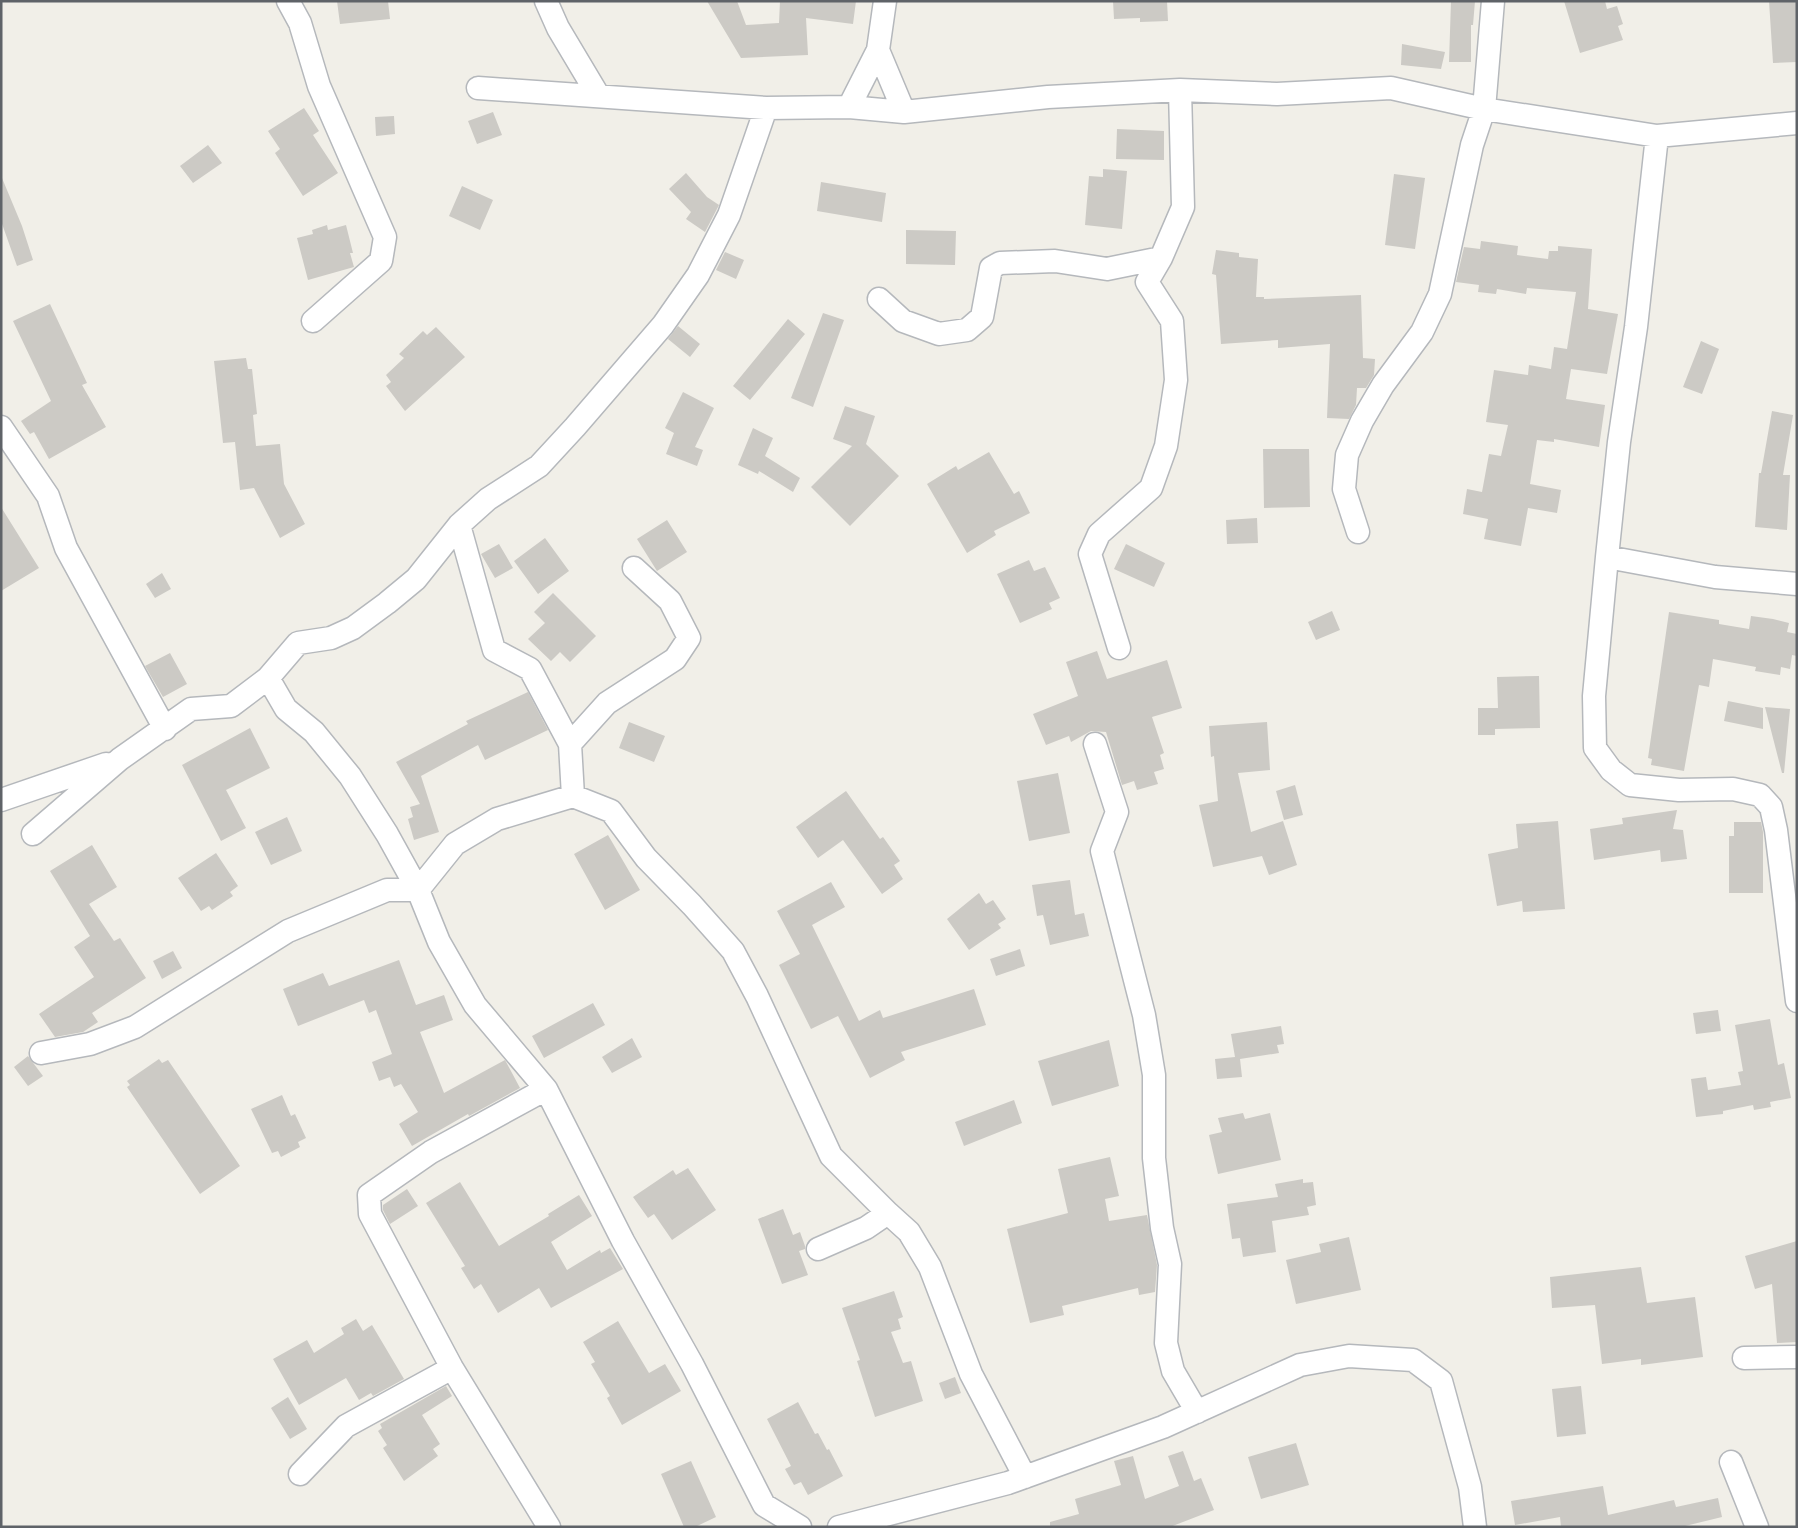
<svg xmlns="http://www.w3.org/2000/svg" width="1798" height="1528" viewBox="0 0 1798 1528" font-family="'PT Sans Narrow',sans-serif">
<rect width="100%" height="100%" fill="#f1efe8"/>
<path fill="#cccac5" d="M 337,1 L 388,1 L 390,19 L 340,24 Z
M 707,1 L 737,1 L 746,25 L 779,23 L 780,1 L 856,1 L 853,24 L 806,18 L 808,55 L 741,58 Z
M 1113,1 L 1167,1 L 1168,21 L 1140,22 L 1140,18 L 1114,19 Z
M 1451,1 L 1475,1 L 1473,25 L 1471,25 L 1471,62 L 1449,62 Z
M 1564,1 L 1605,1 L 1607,9 L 1617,6 L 1623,24 L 1618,26 L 1623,40 L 1580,53 Z
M 1769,1 L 1797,1 L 1797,62 L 1773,63 Z
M 1402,44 L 1445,52 L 1441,69 L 1401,65 Z
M 304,108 L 319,131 L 313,135 L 338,173 L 303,196 L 275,153 L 280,149 L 268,131 Z
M 493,112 L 502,135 L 477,144 L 468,121 Z
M 394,116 L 395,134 L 376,136 L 375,117 Z
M 1117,129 L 1164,131 L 1164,160 L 1116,159 Z
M 208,145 L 222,163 L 193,183 L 180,166 Z
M 1103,169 L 1127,171 L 1122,229 L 1085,225 L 1089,176 L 1103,177 Z
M 686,173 L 707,197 L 719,205 L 705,232 L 686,219 L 691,212 L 669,189 Z
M 1394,174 L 1425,178 L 1415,249 L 1385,245 Z
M 2,178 L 22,226 L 33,260 L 17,266 L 1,221 Z
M 821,182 L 886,193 L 882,222 L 817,211 Z
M 462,186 L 493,200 L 480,230 L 449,216 Z
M 327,225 L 328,230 L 346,225 L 353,253 L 350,253 L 354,267 L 308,280 L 297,238 L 313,234 L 312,230 Z
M 906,230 L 956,231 L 955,265 L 906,264 Z
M 1481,241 L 1518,246 L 1517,255 L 1548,259 L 1549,251 L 1558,251 L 1558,246 L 1592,249 L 1588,309 L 1618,314 L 1607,374 L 1571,369 L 1566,399 L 1605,405 L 1599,447 L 1554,439 L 1554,442 L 1537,440 L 1530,484 L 1561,490 L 1557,513 L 1528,508 L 1521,546 L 1484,539 L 1488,519 L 1463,514 L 1467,489 L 1482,492 L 1489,454 L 1501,456 L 1508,425 L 1486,422 L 1494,370 L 1528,375 L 1529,365 L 1551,369 L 1554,347 L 1567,349 L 1576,292 L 1527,288 L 1526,294 L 1497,289 L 1496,294 L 1478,292 L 1479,285 L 1456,282 L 1464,247 L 1480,249 Z
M 1216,250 L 1239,253 L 1239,257 L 1258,259 L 1256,297 L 1264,297 L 1264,299 L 1361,295 L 1363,358 L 1375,359 L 1374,375 L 1366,388 L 1357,388 L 1356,405 L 1349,419 L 1327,418 L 1330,344 L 1278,348 L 1278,340 L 1221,344 L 1216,275 L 1212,274 Z
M 725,252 L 744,260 L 736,279 L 716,270 Z
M 50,304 L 87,383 L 82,385 L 106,427 L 49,459 L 34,432 L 30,434 L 21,421 L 51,401 L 13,321 Z
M 823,313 L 844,320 L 813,407 L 791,398 Z
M 788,319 L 805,334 L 750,400 L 733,386 Z
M 678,326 L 700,344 L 690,357 L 668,339 Z
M 436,327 L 465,357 L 405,411 L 386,386 L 391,382 L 386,375 L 404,358 L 399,354 L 423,331 L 427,335 Z
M 1701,341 L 1719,349 L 1702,394 L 1683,387 Z
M 246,358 L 248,369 L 252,369 L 257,414 L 253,415 L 256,446 L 280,444 L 284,484 L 305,524 L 280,538 L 254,488 L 240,490 L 235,442 L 223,443 L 214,361 Z
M 683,392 L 714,408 L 695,447 L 703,450 L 697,466 L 666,454 L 674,433 L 665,428 Z
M 845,406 L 875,416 L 866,444 L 899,476 L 850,526 L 811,487 L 852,446 L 833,439 Z
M 1772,411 L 1793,415 L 1783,475 L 1790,475 L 1787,530 L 1755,527 L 1759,473 L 1761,473 Z
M 753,428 L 773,438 L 765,456 L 800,478 L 793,492 L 759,471 L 758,474 L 738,465 Z
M 1263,449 L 1309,449 L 1310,507 L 1264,508 Z
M 989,452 L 1014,494 L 1019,491 L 1030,513 L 994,531 L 996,535 L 967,553 L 927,484 L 956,466 L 958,470 Z
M 1,507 L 39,568 L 1,591 Z
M 1257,518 L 1258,543 L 1227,544 L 1226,520 Z
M 667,520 L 687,552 L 657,571 L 637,539 Z
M 545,538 L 569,571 L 538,594 L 514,561 Z
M 499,544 L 513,568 L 495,578 L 481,554 Z
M 1126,544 L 1165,563 L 1154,587 L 1114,569 Z
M 1029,560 L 1034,571 L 1045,567 L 1060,598 L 1049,603 L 1052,609 L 1020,623 L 997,574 Z
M 162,573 L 171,589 L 155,598 L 146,584 Z
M 553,593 L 596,636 L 570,662 L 560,652 L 551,661 L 528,639 L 545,623 L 534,612 Z
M 1332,611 L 1340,630 L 1316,640 L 1308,622 Z
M 1669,612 L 1719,620 L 1719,624 L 1749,629 L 1751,616 L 1773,619 L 1789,623 L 1787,632 L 1797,634 L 1797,656 L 1792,655 L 1790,669 L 1781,667 L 1780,675 L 1755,671 L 1756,667 L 1713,659 L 1709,687 L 1699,685 L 1684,771 L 1651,765 L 1652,759 L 1648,758 Z
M 1097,651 L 1107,679 L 1167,660 L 1182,708 L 1152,717 L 1164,753 L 1160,755 L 1164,769 L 1154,772 L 1158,784 L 1137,790 L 1134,781 L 1122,785 L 1106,732 L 1091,731 L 1071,742 L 1069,736 L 1046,745 L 1033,714 L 1078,696 L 1066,662 Z
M 170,653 L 187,684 L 163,697 L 145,666 Z
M 1539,676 L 1540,728 L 1495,729 L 1495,735 L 1478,735 L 1478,708 L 1498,708 L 1497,677 Z
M 528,692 L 548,730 L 485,760 L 478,745 L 421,776 L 439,832 L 414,840 L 408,819 L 413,817 L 410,807 L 420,804 L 396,762 L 468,724 L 466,721 Z
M 1728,701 L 1763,708 L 1763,729 L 1724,721 Z
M 1765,707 L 1790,709 L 1784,773 L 1782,773 Z
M 629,722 L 665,736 L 654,762 L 619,748 Z
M 1267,722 L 1270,770 L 1238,773 L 1251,832 L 1283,821 L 1297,865 L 1269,875 L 1262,856 L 1213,867 L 1199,805 L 1218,801 L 1214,756 L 1211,757 L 1209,726 Z
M 250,728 L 270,768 L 226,790 L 246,828 L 221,841 L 182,765 Z
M 1058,773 L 1070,833 L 1029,841 L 1017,781 Z
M 1295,785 L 1303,815 L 1284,820 L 1276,791 Z
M 846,791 L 880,839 L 883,837 L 900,861 L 894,865 L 903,879 L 882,894 L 843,840 L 818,858 L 796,827 Z
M 1677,810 L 1673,829 L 1683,830 L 1687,859 L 1661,862 L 1660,850 L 1594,860 L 1590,829 L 1623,824 L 1622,818 Z
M 287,817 L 302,851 L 271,865 L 255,832 Z
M 1558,821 L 1565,909 L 1523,912 L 1522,901 L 1497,906 L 1488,854 L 1518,848 L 1516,824 Z
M 1734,822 L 1761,822 L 1763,832 L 1763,893 L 1729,893 L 1729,836 L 1734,836 Z
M 608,835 L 640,890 L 605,910 L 574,854 Z
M 92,845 L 117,887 L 89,904 L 114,941 L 120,938 L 146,978 L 92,1013 L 98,1022 L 83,1032 L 55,1037 L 39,1014 L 94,977 L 74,947 L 90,936 L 50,871 Z
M 216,853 L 238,886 L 230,892 L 233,896 L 212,910 L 209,906 L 201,911 L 178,878 Z
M 1070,880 L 1075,915 L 1084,913 L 1089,936 L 1050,945 L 1043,915 L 1037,916 L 1032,885 Z
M 831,882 L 845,907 L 812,925 L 859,1021 L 880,1010 L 883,1018 L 974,989 L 986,1025 L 901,1052 L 905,1060 L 870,1078 L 838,1016 L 811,1029 L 779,965 L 800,954 L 777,911 Z
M 979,893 L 986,904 L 993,900 L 1006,919 L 998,924 L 1001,928 L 969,950 L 947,919 Z
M 1020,949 L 1025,966 L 996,976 L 990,959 Z
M 173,951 L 182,968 L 162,979 L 153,961 Z
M 399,960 L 416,1005 L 444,995 L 453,1020 L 420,1032 L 444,1093 L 505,1060 L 520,1088 L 469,1116 L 468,1114 L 412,1146 L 399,1124 L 418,1112 L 401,1084 L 394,1087 L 390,1077 L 379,1081 L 372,1062 L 392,1054 L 376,1010 L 369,1013 L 364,1000 L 298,1026 L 283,989 L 323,973 L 329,986 Z
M 593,1003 L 605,1025 L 544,1058 L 532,1036 Z
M 1718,1010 L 1721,1031 L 1696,1034 L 1693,1013 Z
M 1770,1019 L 1778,1065 L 1784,1063 L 1791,1098 L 1770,1102 L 1771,1107 L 1754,1110 L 1753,1105 L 1723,1111 L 1723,1114 L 1696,1117 L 1691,1079 L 1706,1077 L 1708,1090 L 1741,1085 L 1738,1072 L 1743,1071 L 1735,1025 Z
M 1281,1026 L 1284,1044 L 1277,1045 L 1279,1053 L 1240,1059 L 1242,1077 L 1217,1079 L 1215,1059 L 1235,1057 L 1231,1034 Z
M 632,1038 L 642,1057 L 612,1073 L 602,1057 Z
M 1109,1040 L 1119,1086 L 1052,1106 L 1038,1061 Z
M 28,1056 L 43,1076 L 28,1086 L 14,1067 Z
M 159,1059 L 162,1063 L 168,1060 L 240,1166 L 200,1194 L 127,1087 L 130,1085 L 127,1081 Z
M 282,1095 L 291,1116 L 295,1114 L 306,1138 L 298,1142 L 300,1147 L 281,1157 L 278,1151 L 272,1153 L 251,1109 Z
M 1014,1100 L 1022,1123 L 964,1146 L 955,1122 Z
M 1243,1113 L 1245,1119 L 1270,1113 L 1281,1160 L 1218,1174 L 1209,1135 L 1222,1132 L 1218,1118 Z
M 1110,1157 L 1119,1196 L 1105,1199 L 1109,1221 L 1147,1215 L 1157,1265 L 1155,1292 L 1139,1295 L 1138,1288 L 1062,1306 L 1064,1315 L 1030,1323 L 1007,1229 L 1068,1213 L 1058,1169 Z
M 688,1168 L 716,1210 L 672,1240 L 654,1214 L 648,1218 L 633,1197 L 673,1170 L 676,1175 Z
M 1303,1179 L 1303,1183 L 1313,1182 L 1316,1205 L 1307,1207 L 1309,1215 L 1272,1221 L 1276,1252 L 1243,1257 L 1240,1238 L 1232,1239 L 1227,1204 L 1278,1197 L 1275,1184 Z
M 460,1182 L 499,1246 L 549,1216 L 548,1214 L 579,1195 L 592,1216 L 551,1242 L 567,1270 L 600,1250 L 601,1253 L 610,1248 L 623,1269 L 551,1308 L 539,1288 L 498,1313 L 481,1284 L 474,1289 L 461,1268 L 465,1266 L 426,1203 Z
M 407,1189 L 418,1206 L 390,1224 L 383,1210 L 383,1205 Z
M 783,1209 L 793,1235 L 800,1232 L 805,1246 L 805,1249 L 799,1251 L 808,1275 L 782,1284 L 758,1219 Z
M 1349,1237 L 1361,1290 L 1296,1304 L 1286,1260 L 1321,1252 L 1319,1244 Z
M 1797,1241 L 1797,1342 L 1777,1343 L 1772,1284 L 1755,1289 L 1745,1256 Z
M 1641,1267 L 1647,1303 L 1695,1297 L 1703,1357 L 1641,1365 L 1641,1359 L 1602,1364 L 1595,1305 L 1552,1308 L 1550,1277 Z
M 894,1291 L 903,1317 L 898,1319 L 901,1329 L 891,1332 L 903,1363 L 911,1361 L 923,1401 L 875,1417 L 857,1361 L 860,1360 L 842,1308 Z
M 356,1319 L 363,1331 L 372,1325 L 404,1379 L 373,1396 L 371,1393 L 359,1400 L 346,1378 L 299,1405 L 273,1359 L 307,1340 L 314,1353 L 344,1334 L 341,1328 Z
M 618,1321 L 649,1373 L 665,1364 L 681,1391 L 622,1425 L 607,1398 L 610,1396 L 591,1364 L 595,1362 L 583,1342 Z
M 955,1377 L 961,1393 L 945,1399 L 939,1383 Z
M 446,1386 L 452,1396 L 422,1415 L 440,1444 L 433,1449 L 438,1456 L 404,1481 L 383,1448 L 387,1445 L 378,1431 L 382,1428 L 380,1424 Z
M 1581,1386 L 1586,1434 L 1557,1437 L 1552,1389 Z
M 288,1397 L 307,1429 L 290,1439 L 271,1408 Z
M 798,1402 L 815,1434 L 818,1433 L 827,1450 L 829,1449 L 843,1476 L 808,1495 L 801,1482 L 794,1485 L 785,1469 L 791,1466 L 767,1419 Z
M 1296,1443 L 1309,1485 L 1261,1499 L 1248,1457 Z
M 1183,1451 L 1194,1481 L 1201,1478 L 1214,1510 L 1170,1527 L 1050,1527 L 1050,1522 L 1079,1514 L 1075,1499 L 1121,1485 L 1114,1461 L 1133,1456 L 1145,1499 L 1179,1486 L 1168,1456 Z
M 691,1461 L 716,1517 L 695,1527 L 684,1527 L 661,1474 Z
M 1603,1486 L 1608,1515 L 1674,1500 L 1676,1507 L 1718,1498 L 1722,1517 L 1681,1527 L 1561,1527 L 1560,1517 L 1515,1525 L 1511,1501 Z"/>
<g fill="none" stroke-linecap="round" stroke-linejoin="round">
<g stroke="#b5b8bc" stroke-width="25">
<path id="street" d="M 288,1 L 300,23 L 319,86 L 385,237 L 381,261 L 313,321
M 546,1 L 558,28 L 598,95
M 1493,1 L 1484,109 L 1657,136 L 1797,123
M 878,50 L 904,112
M 478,88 L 766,108 L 849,107 L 904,112 L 1048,97 L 1180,90 L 1277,94 L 1391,88 L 1484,109 L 1472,145 L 1440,294 L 1422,332 L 1383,385 L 1362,421 L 1347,455 L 1344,489 L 1358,532
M 849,107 L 878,50 L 885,1
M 1657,136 L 1636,327 L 1619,442 L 1607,557 L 1594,696 L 1595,748 L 1611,770 L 1630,785 L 1679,790 L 1733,789 L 1760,795 L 1771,807 L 1776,830 L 1797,1001
M 879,299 L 903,321 L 939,334 L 967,330 L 982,317 L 991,268 L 1000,263 L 1055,261 L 1107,269 L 1161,258
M 1,427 L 48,496 L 66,548 L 165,729
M 459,525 L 494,650 L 530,669 L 570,744
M 1607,557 L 1715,577 L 1797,584
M 1119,648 L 1090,554 L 1099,534 L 1151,488 L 1166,446 L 1176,380 L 1172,321 L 1147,282 L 1161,258 L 1183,207 L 1180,90
M 268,678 L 298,643 L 331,638 L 353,628 L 387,603 L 416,579 L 459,525 L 488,499 L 539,466 L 575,427 L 663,325 L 698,275 L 729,215 L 766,108
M 1095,744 L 1117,812 L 1102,851 L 1144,1015 L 1154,1075 L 1154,1158 L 1162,1228 L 1170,1264 L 1166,1343 L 1173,1371 L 1197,1412
M 573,796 L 570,744 L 607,703 L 675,659 L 689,638 L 670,601 L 634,568
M 1,800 L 106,764
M 33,834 L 120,759 L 191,709 L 231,706 L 268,678 L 286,709 L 314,732 L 350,776 L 387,834 L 418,890 L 439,942 L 475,1005 L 546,1089 L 623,1241 L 692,1364 L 764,1505 L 800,1527
M 41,1053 L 90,1044 L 135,1027 L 288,931 L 387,890 L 418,890 L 455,844 L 497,819 L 573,796 L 611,811 L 646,858 L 692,905 L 733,951 L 757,996 L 831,1156 L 888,1213
M 546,1089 L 431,1152 L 369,1195 L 370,1214 L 452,1368 L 549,1527
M 818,1249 L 866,1228 L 888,1213 L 909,1232 L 930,1267 L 971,1374 L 1025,1477
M 1744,1358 L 1797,1357
M 1731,1462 L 1757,1527
M 300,1474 L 346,1426 L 452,1368
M 839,1527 L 1008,1483 L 1163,1427 L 1300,1365 L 1349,1356 L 1413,1360 L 1441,1381 L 1470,1487 L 1475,1527"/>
</g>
<use href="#street" stroke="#fff" stroke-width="22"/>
</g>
<rect width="1798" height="1528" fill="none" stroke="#5f6368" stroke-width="5"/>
</svg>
